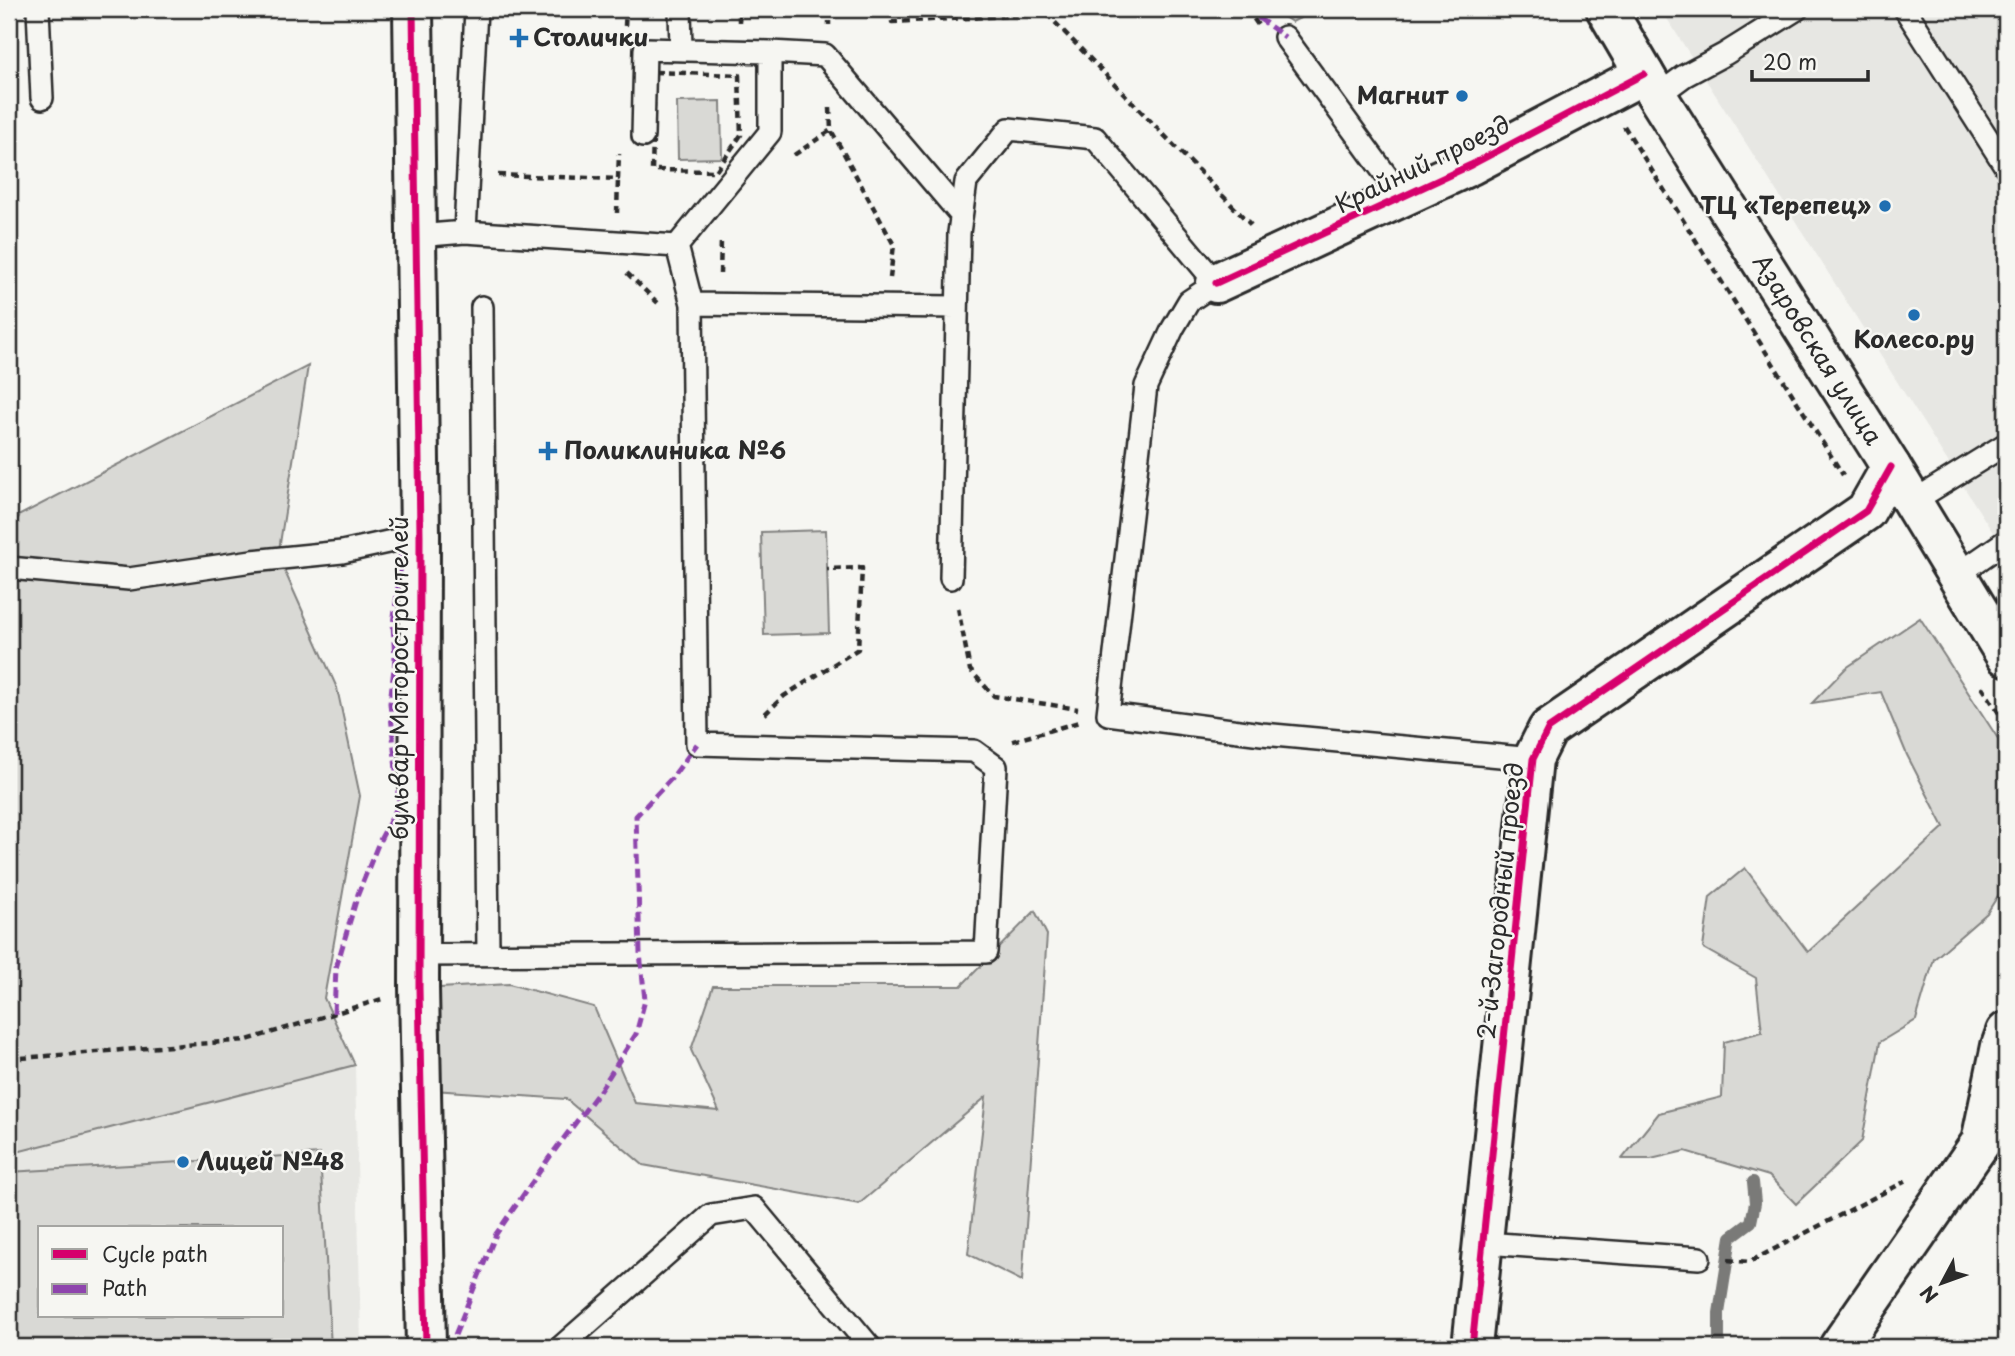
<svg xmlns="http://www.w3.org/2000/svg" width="2015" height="1356" viewBox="0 0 2015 1356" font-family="'Playpen Sans',sans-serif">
<rect width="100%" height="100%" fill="#f6f6f2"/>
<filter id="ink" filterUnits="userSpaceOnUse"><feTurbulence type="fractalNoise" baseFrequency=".0143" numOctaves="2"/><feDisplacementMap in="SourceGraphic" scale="14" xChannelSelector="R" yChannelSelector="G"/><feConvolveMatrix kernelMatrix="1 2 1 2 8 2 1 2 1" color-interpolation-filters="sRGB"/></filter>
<g filter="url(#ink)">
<path fill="#e7e7e3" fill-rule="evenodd" d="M 1661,9 L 2006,9 L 2006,553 L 1981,514 Z
M 355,1065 L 361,1347 L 9,1347 L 9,1095 ZM 40,1228 L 282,1228 L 282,1316 L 40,1316 Z"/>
<path fill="#d9d9d5" stroke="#828280" stroke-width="2" fill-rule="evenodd" d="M 1272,9 L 1318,9 L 1292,22 Z
M 721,101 L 722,158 L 678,159 L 677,102 Z
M 308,366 L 278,556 L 337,688 L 360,796 L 324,998 L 355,1065 L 9,1154 L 9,533 L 20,515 Z
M 826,530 L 829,633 L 764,635 L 761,532 Z
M 1920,618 L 2006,751 L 2006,883 L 1987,913 L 1934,959 L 1916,1020 L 1880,1042 L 1862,1141 L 1796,1204 L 1769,1176 L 1685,1151 L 1651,1159 L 1622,1159 L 1659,1113 L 1722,1097 L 1724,1042 L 1762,1032 L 1756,978 L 1703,948 L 1710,897 L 1745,868 L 1808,952 L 1944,827 L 1907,755 L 1881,692 L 1812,703 L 1846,668 Z
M 1035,911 L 1047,935 L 1022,1281 L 968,1254 L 986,1097 L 859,1204 L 643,1165 L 566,1099 L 433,1090 L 440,988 L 509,984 L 594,1007 L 635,1103 L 719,1111 L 691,1050 L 713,986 L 961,986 Z
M 320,1154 L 331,1347 L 9,1347 L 9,1172 ZM 282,1228 L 282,1316 L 40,1316 L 40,1228 Z"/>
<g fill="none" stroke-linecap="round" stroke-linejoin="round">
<path stroke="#7a7a78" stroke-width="12" d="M 1719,1347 L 1719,1313 L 1731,1237 L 1751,1222 L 1755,1203 L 1753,1182"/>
<g stroke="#2b2b2b" stroke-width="26">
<path id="service" d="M 38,9 L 42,98
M 680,9 L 681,49
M 1905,9 L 2006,167
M 1285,37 L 1402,197
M 1657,96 L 1684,76 L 1725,54 L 1797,9
M 643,136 L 645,49 L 770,52
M 465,232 L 476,9
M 417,236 L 465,232 L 677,246 L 692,304 L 697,744 L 974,751 L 996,767 L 986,952 L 419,955
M 677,246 L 770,132 L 770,52 L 825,55 L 961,215
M 692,304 L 956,307
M 482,307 L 488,953
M 1912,502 L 2006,444
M 9,568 L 129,579 L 252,561 L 342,552 L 420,535
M 1957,575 L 2006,541
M 951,578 L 959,233 L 966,182 L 1009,129 L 1095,138 L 1216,283 L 1189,301 L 1173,328 L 1146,386 L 1108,714 L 1262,734 L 1533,759
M 1485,1243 L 1699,1258
M 561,1347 L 711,1215 L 754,1208 L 870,1347"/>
</g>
<g stroke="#2b2b2b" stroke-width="44">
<path id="minor" d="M 413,9 L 420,535 L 419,988 L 426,1347
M 1216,283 L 1471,165 L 1644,74
M 1472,1347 L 1533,759 L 1548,729 L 1866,511 L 1891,467
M 1839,1347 L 1981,1142 L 2001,1046 L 2006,1032"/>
</g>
<g stroke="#2b2b2b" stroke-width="44">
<g id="tertiary">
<path id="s1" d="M 1606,9 L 1657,96 L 1891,467 L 2006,656"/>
</g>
</g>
<path stroke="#2b2b2b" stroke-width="4.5" stroke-dasharray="7 5" stroke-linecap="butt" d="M 829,9 L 829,25
M 891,9 L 892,22 L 1047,14 L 1251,225
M 1247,9 L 1258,25
M 739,22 L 739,9
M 625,26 L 626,9
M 655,72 L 739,75 L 741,135 L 716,171 L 652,170 Z
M 830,108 L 831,130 L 894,245 L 890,278
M 1624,126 L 1843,475
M 794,155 L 831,130
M 498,175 L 618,179 L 619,154
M 617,213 L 618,179
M 627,273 L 661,306
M 720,274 L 721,241
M 958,608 L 970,670 L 994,696 L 1078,709
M 1982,687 L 2006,724
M 765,714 L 784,696 L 858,649 L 862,568 L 827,569
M 1013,741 L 1079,722
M 9,1059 L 247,1040 L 382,999
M 1728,1260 L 1749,1262 L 1906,1181"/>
<use href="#service" stroke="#f6f6f2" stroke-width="21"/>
<use href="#minor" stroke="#f6f6f2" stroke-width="38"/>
<use href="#tertiary" stroke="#f6f6f2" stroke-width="38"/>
<path stroke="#8e44ad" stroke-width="5" stroke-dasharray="10 5" stroke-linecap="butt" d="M 1246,9 L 1285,37
M 334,1013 L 336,968 L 358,894 L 379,842 L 399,804 L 390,703 L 395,660 L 393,624 L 401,565 L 400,539
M 455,1335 L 496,1234 L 549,1158 L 601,1089 L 636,1034 L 645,1000 L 640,953 L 636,816 L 671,779 L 697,744"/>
<g stroke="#f6f6f2" stroke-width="11">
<path id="cycleway" d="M 413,9 L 420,535 L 419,988 L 426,1347
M 1216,283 L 1471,165 L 1644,74
M 1472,1347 L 1533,759 L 1548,729 L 1866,511 L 1891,467"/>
</g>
<use href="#cycleway" stroke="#d6006c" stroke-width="7"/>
</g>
</g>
<g fill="#1f6fb2" stroke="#f6f6f2" stroke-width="2.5">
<path d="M515.5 27.5h7v7h7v7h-7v7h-7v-7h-7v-7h7z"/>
<circle cx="1462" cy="96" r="7"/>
<circle cx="1885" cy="206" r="7"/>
<circle cx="1914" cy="315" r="7"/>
<path d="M544.5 440.5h7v7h7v7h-7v7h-7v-7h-7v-7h7z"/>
<circle cx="183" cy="1162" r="7"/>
</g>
<g text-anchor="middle" stroke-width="5" stroke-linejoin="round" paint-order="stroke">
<g font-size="24" font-weight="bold" fill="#2b2b2b" stroke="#f6f6f2" text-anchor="start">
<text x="533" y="46">Столички</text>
<text x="1448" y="104" text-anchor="end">Магнит</text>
<text x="1871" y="214" text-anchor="end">ТЦ «Терепец»</text>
<text x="1914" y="348" text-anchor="middle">Колесо.ру</text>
<text x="564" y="459">Поликлиника №6</text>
<text x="197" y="1170">Лицей №48</text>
</g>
<g font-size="24" fill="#2b2b2b" stroke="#f6f6f2">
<text transform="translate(1423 165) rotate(-26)" y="8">Крайний проезд</text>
<text dy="8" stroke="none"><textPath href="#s1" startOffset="401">Азаровская улица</textPath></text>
<text transform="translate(400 678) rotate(-90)" y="8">бульвар Моторостроителей</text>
<text transform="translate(1501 901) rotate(-84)" y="8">2-й Загородный проезд</text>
</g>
</g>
<rect width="2015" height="1356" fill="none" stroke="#f6f6f2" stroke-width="35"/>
<rect x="18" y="18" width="1980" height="1321" fill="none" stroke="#2b2b2b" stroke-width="2.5" filter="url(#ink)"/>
<rect x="38" y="1226" width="245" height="91" fill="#f6f6f2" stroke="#a5a5a2" stroke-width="2"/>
<rect x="52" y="1249" width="35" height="10" fill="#d6006c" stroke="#a5a5a2" stroke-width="2"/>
<text x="102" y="1262" font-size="21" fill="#2b2b2b">Cycle path</text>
<rect x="52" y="1284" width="35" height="10" fill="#8e44ad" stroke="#a5a5a2" stroke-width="2"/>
<text x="102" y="1296" font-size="21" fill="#2b2b2b">Path</text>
<g transform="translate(1942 1283) rotate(229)" stroke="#f6f6f2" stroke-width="5" paint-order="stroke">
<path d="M0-5L12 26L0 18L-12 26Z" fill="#2b2b2b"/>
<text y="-10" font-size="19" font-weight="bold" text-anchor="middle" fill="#2b2b2b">N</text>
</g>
<path d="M1752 70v10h116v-10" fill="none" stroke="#2b2b2b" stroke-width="3.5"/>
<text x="1763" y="70" font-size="21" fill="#2b2b2b" stroke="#f6f6f2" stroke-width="5" paint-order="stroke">20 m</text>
</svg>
